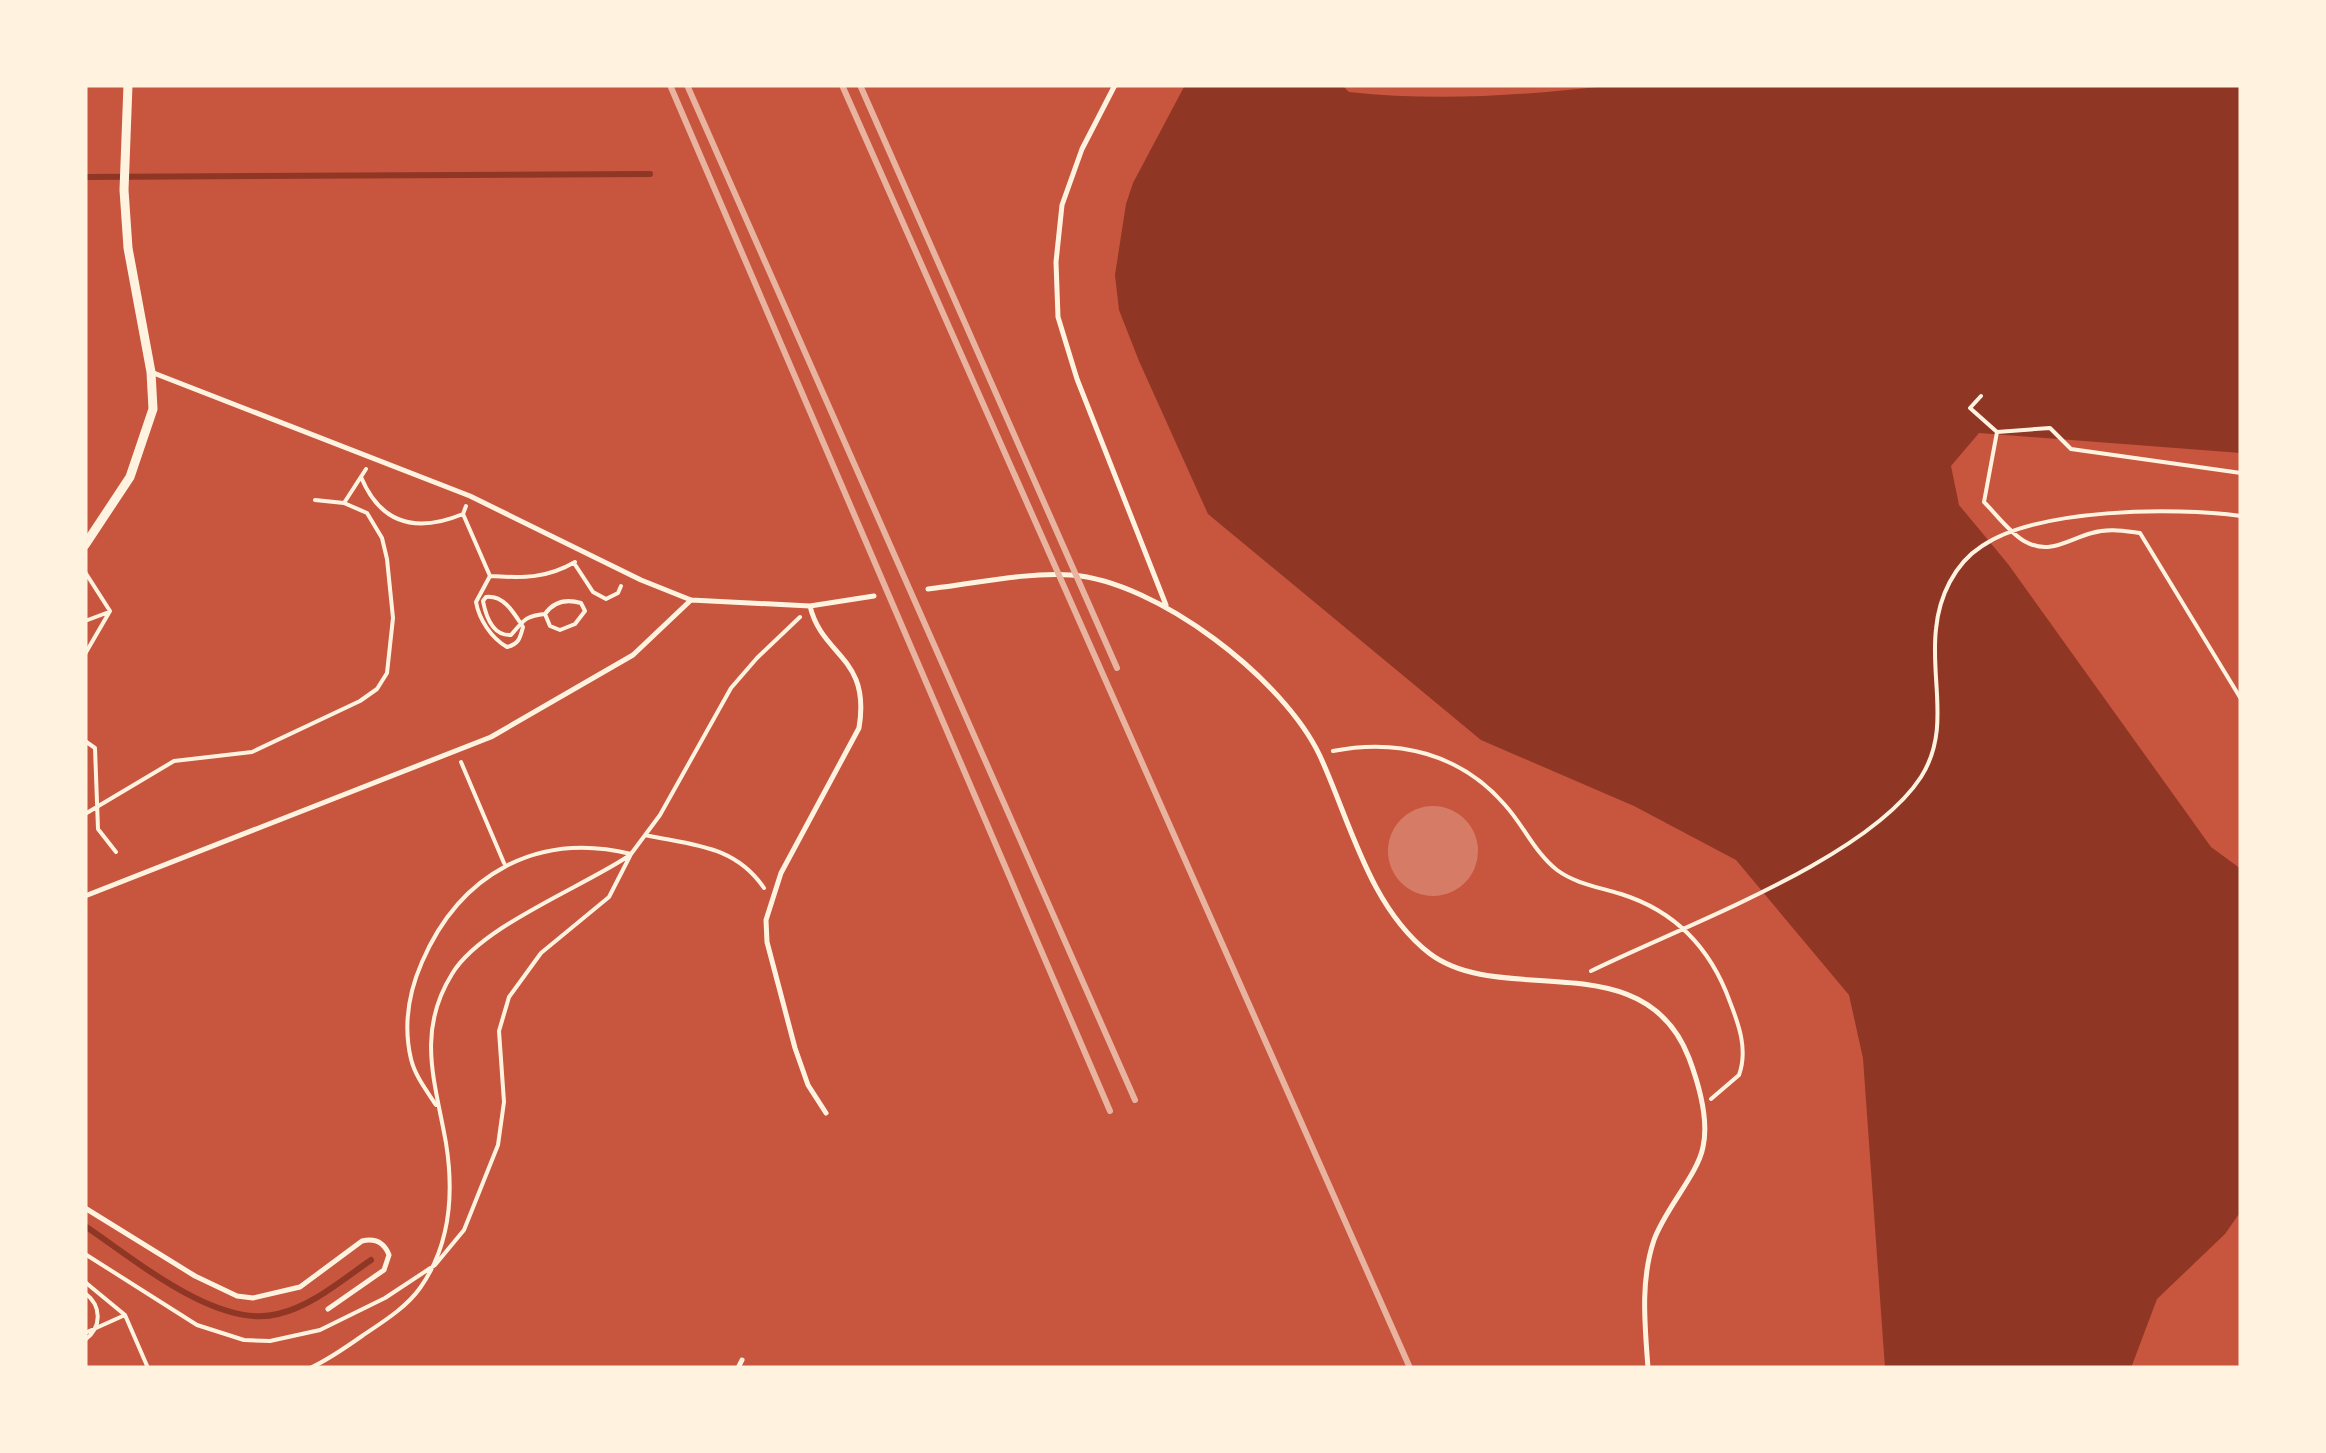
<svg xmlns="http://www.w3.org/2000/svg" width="2326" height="1453" viewBox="0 0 2326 1453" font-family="'Source Sans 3',sans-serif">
<rect width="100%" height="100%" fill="#c8553d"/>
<path fill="#8f3625" d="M 1185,85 L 1342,85 L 1349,92 C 1439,102 1527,95 1616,85 L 2241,85 L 2241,453 L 1979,433 L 1951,466 L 1959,505 L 2008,564 L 2211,847 L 2241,869 L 2241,1211 L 2225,1234 L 2157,1299 L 2131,1368 L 1885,1368 L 1863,1058 L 1849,995 L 1736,860 L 1634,806 L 1481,740 L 1208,514 L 1139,361 L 1119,310 L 1115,275 L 1126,204 L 1133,183 Z"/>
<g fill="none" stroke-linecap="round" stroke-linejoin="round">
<path stroke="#8f3625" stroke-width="6" d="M 85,177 L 650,174
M 85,1226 C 133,1258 217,1330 278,1314 C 312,1306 342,1280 371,1260"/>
</g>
<path fill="#d67c66" d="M1388 851a45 45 0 1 1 90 0a45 45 0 1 1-90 0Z"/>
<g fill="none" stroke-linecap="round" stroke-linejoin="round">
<path stroke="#fff3e0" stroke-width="4" d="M 1981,396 L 1970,408 L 1997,432
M 2241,473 L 2071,449 L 2050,428 L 1997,432 L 1984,502 C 1996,514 2009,532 2024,541 C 2050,556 2068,539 2092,533 C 2108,528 2124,531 2140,533 L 2241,699
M 361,477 C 381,525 417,533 463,514 L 466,506
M 344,503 L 366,469
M 463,514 L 490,576 C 522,578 546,579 575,562
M 574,563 L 593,592 L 606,599 L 618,593 L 621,586
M 85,572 L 110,611 L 85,654
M 490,576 L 476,602 C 479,619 491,638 507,647 C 519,644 520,638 523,627 C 514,613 504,595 486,597 L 483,601 C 486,617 493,636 511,635 C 524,620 525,616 545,614 L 550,626 L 560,630 L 575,624 L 585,611 L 581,603 C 567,599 554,601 545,614
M 85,621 L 109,612
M 85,741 L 95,748 L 98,829 L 116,852
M 1333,751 C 1398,738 1461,754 1505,805 C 1524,826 1535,853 1557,870 C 1576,884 1599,887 1621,894 C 1675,911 1711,949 1730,1002 C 1739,1025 1748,1050 1739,1075 L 1711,1099
M 461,762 L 504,863
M 85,814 L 174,761 L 252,752 L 360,701 L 377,689 L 387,673 L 393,618 L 387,559 L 382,538 L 367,513 L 344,503 L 315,500
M 645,835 C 692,845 735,845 764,888
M 1591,971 C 1682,926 1867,860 1921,777 C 1951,730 1930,680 1936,629 C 1939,597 1954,564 1982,546 C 2038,508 2174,507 2241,516
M 436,1105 C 427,1091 415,1076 411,1059 C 403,1025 408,994 422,962 C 460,874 537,831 631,854
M 85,1254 L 197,1325 L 244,1340 L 270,1341 L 320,1330 L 385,1298 L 435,1265 L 464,1230 L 498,1145 L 504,1102 L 499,1031 L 509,997 L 541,953 L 609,897 L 631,854 L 660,815 L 731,688 L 757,658 L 800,617
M 85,1282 L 125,1315 L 148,1368
M 85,1293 C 102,1306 102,1327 85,1340
M 85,1333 L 125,1315
M 310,1368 C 328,1360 345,1348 362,1336 C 381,1323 406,1308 420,1288 C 450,1246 454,1193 446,1143 C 435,1081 416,1032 452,974 C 480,927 580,888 627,857"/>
<path stroke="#fff3e0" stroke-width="5" d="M 1115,85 L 1082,149 L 1062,205 L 1056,262 L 1058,317 L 1077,379 L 1166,605
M 151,372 L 470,496 L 641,580 L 691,600 L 810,606 L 874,596
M 928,589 C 974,584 1024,572 1071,575 C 1157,581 1284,679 1320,756 C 1350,821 1369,906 1429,953 C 1502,1009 1644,941 1689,1058 C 1698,1082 1709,1120 1703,1147 C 1698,1174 1665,1209 1654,1240 C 1640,1281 1645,1326 1648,1368
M 810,606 C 822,657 871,656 859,728 L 781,873 L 766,920 L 767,942 L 795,1048 L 808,1085 L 826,1113
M 85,896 L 491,737 L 633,655 L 691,600
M 85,1208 L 195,1276 L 237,1296 L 253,1298 L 300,1287 L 362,1241 C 375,1238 384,1242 389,1255 L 384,1270 L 328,1309
M 738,1368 L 742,1360"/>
<path stroke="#fff3e0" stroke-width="9" d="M 85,545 L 130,477 L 153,409 L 151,372 L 128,248 L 124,190 L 128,85"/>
<path stroke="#e9b49f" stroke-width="6" d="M 670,85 L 1110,1111
M 687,85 L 1135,1100
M 842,85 L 1410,1368
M 860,85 L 1117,668"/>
</g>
<rect width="2326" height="1453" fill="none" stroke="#fff3e0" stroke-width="175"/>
</svg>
